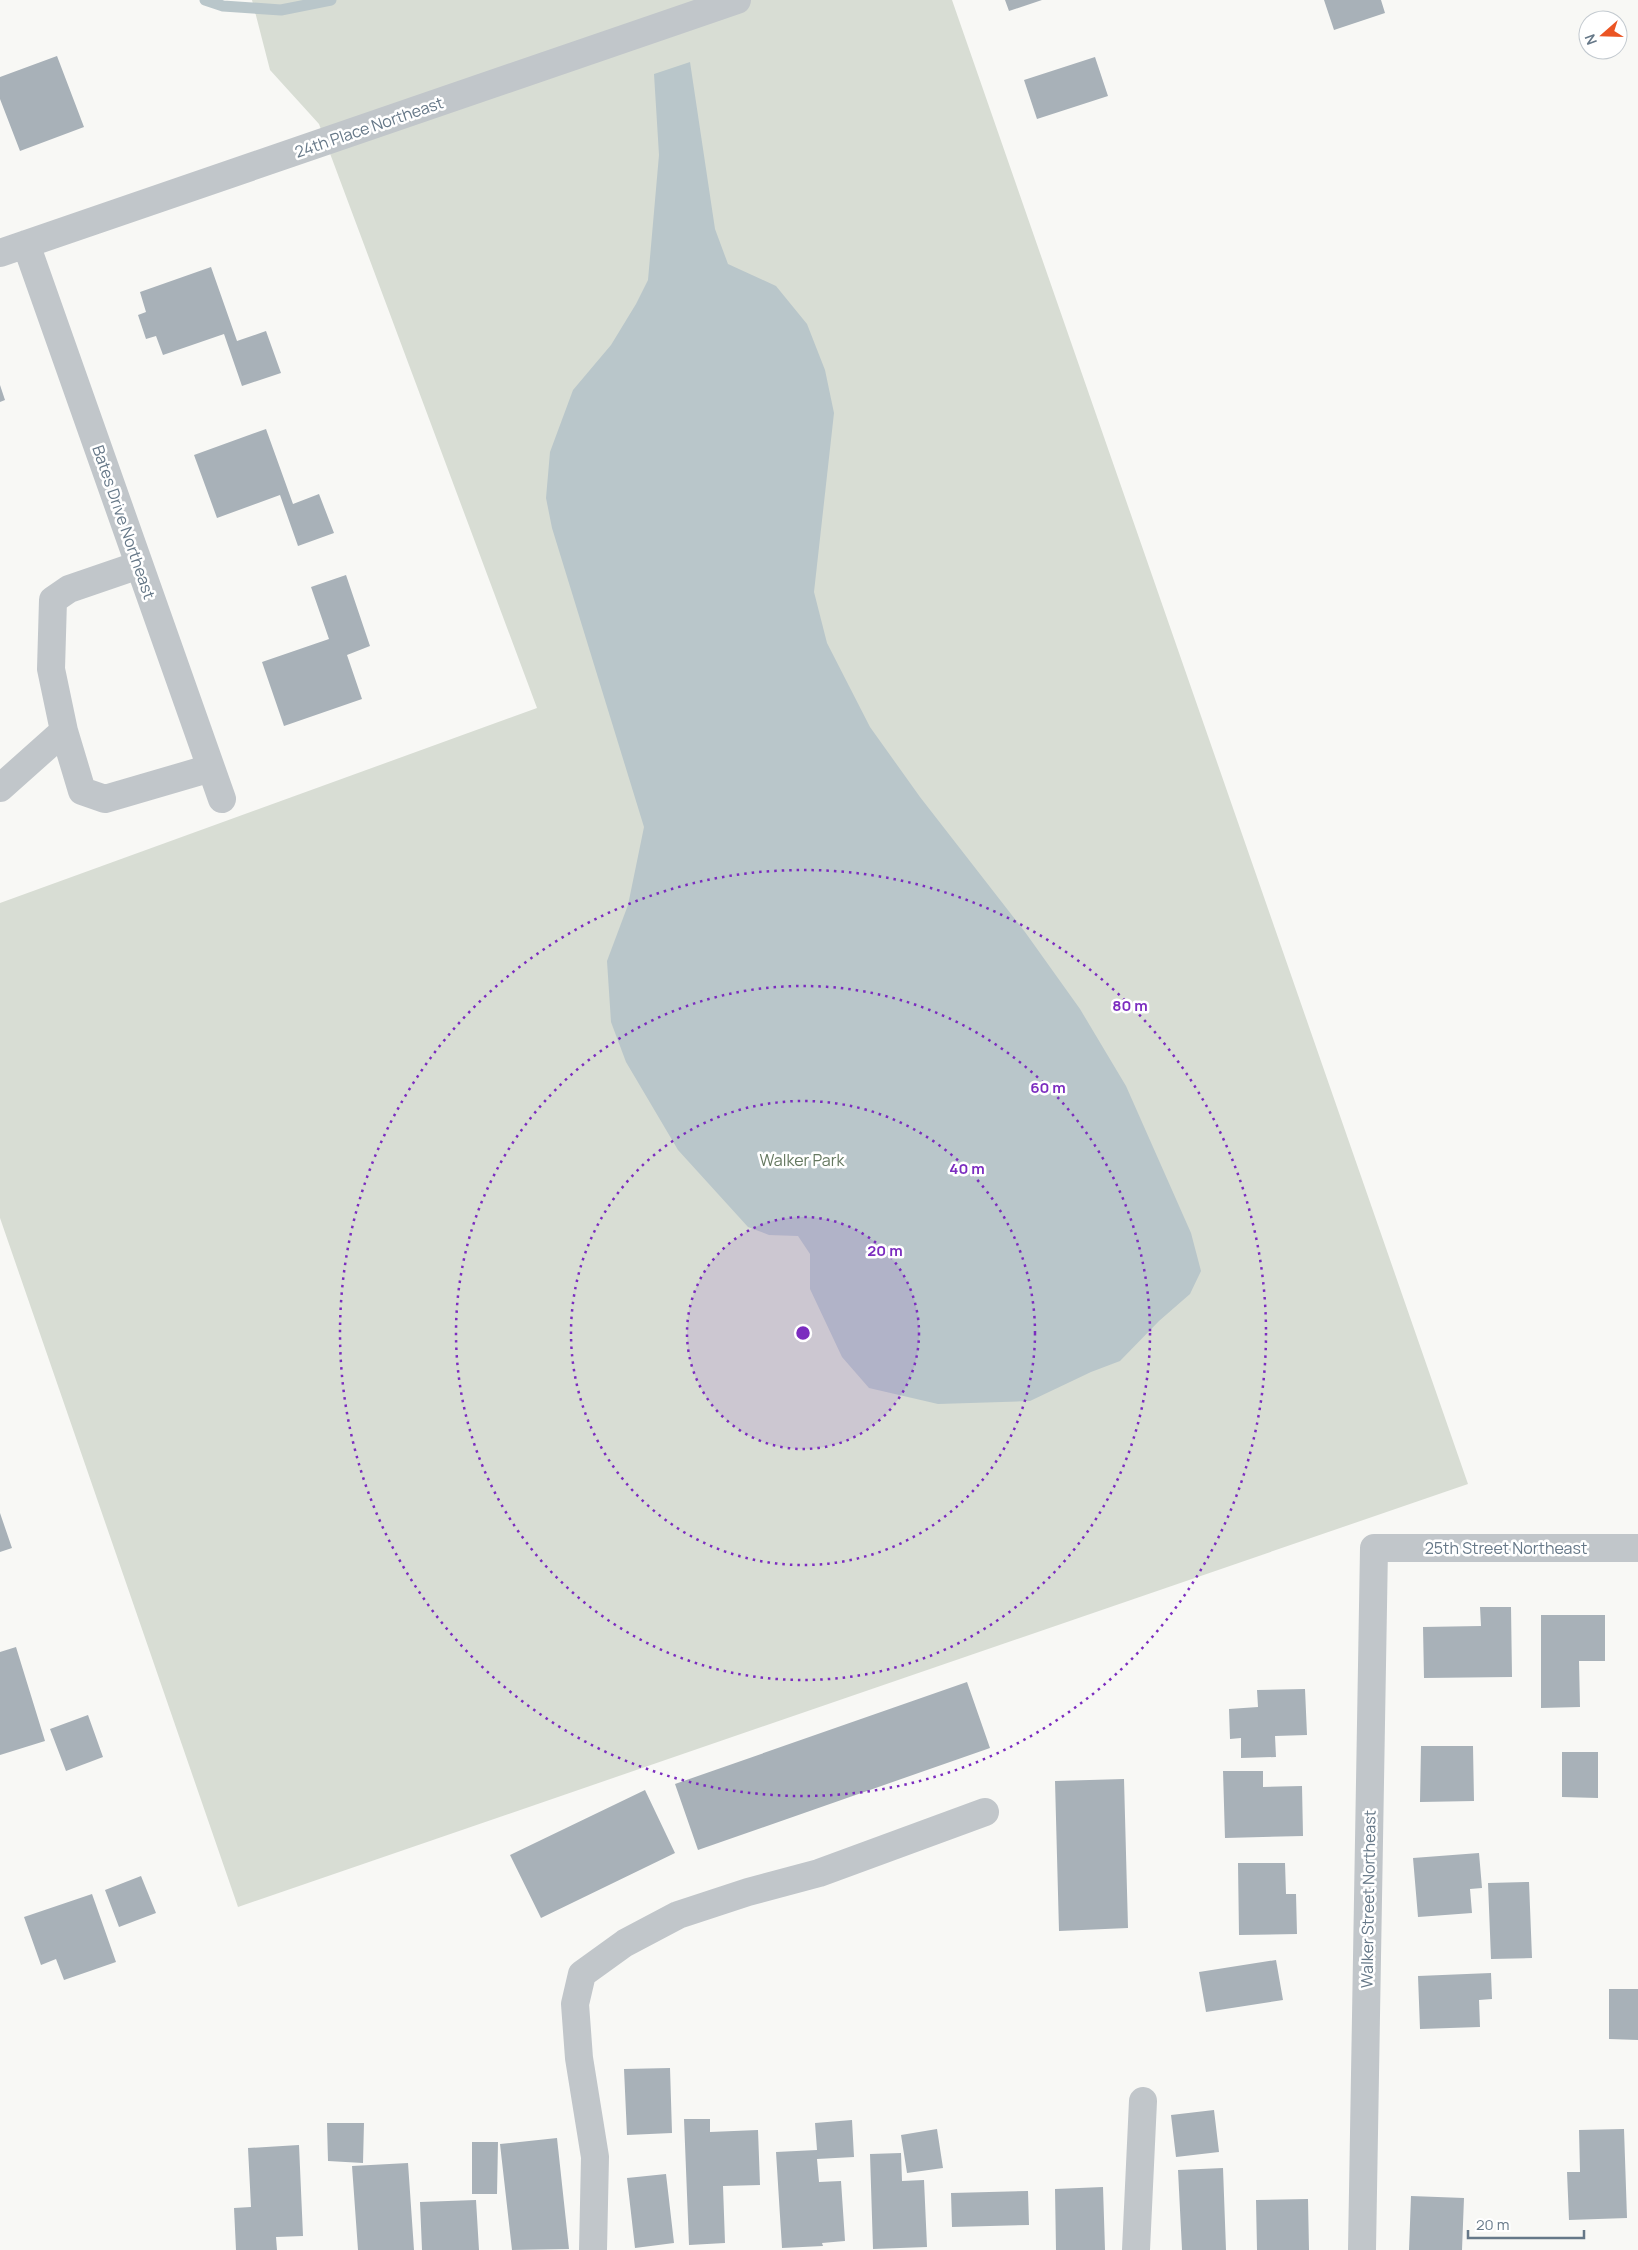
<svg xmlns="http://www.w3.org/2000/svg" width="1638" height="2250" viewBox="0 0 1638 2250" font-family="Manrope,sans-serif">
<rect width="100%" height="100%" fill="#f8f8f5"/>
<path fill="#d8ddd4" d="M 252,0 L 952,0 L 1468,1484 L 238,1907 L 0,1218 L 0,903 L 537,708 L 319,124 L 270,70 Z"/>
<path fill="#b9c6ca" d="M 690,62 L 715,229 L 728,264 L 776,286 L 807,324 L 825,370 L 834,413 L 814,592 L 827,643 L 870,727 L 920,797 L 1025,932 L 1080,1009 L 1126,1086 L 1191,1233 L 1201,1271 L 1190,1294 L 1159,1321 L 1120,1361 L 1091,1372 L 1030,1401 L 938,1404 L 869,1388 L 842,1357 L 810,1289 L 810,1254 L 798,1236 L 769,1235 L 748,1227 L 678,1150 L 626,1062 L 611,1022 L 607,961 L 628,905 L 644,827 L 552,528 L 546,498 L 550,452 L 573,390 L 611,345 L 636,304 L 648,280 L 659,155 L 654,74 Z"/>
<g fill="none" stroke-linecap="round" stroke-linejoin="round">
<path stroke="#b9c6ca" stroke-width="11" d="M 205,0 L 223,6 L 281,10 L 331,0"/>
</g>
<path fill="#a8b1b8" d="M 1005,0 L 1042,0 L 1009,11 Z
M 1324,0 L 1381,0 L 1385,13 L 1334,30 Z
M 57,56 L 84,127 L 20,151 L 0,99 L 0,77 Z
M 1095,57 L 1108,96 L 1037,119 L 1024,80 Z
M 211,267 L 237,341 L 266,331 L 281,373 L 242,386 L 224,334 L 163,355 L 156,336 L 146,339 L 138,315 L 146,312 L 140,292 Z
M 0,385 L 5,400 L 0,402 Z
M 266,429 L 293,504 L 319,494 L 334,533 L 298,546 L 280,495 L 217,518 L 194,455 Z
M 346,575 L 370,646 L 347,655 L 362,699 L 284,726 L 262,662 L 329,639 L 311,587 Z
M 0,1513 L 12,1548 L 0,1552 Z
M 1480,1607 L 1511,1607 L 1512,1677 L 1424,1678 L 1423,1627 L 1481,1626 Z
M 1541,1615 L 1605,1615 L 1605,1661 L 1579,1661 L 1580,1707 L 1541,1708 Z
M 16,1647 L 45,1741 L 0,1755 L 0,1652 Z
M 967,1682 L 990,1748 L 698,1850 L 675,1784 Z
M 1305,1689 L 1307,1735 L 1275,1736 L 1276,1757 L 1241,1758 L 1241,1738 L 1230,1739 L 1229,1709 L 1258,1707 L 1257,1690 Z
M 88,1715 L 103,1757 L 66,1771 L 50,1729 Z
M 1421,1746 L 1473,1746 L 1474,1801 L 1420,1802 Z
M 1562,1752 L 1598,1752 L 1598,1798 L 1562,1797 Z
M 1223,1771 L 1263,1771 L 1263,1787 L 1302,1786 L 1303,1836 L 1225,1838 Z
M 1124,1779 L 1128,1928 L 1059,1931 L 1055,1781 Z
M 645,1790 L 675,1853 L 541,1918 L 510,1855 Z
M 1479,1853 L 1482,1888 L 1470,1889 L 1472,1913 L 1418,1917 L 1413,1858 Z
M 1238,1863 L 1285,1863 L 1286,1894 L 1296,1894 L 1297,1934 L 1239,1935 Z
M 141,1876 L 156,1913 L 119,1927 L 105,1890 Z
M 1529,1882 L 1532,1958 L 1491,1959 L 1488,1883 Z
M 92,1894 L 116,1962 L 64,1980 L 56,1959 L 41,1965 L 24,1917 Z
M 1276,1960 L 1283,2000 L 1206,2012 L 1199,1972 Z
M 1491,1973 L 1492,1999 L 1479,2000 L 1480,2027 L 1420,2029 L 1418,1976 Z
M 1609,1989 L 1638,1989 L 1638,2040 L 1609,2039 Z
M 670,2068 L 672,2133 L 627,2135 L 624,2069 Z
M 1214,2110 L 1219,2152 L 1176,2157 L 1171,2115 Z
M 684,2119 L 710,2119 L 710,2132 L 758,2130 L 760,2185 L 723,2186 L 725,2243 L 689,2245 Z
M 852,2120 L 854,2157 L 817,2159 L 819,2182 L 841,2181 L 845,2241 L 822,2243 L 823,2246 L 782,2248 L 776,2152 L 817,2150 L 815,2123 Z
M 327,2123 L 364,2123 L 363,2163 L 328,2161 Z
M 937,2129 L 943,2168 L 907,2173 L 901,2135 Z
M 1624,2129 L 1627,2218 L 1569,2220 L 1567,2172 L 1580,2172 L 1579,2130 Z
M 557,2138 L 569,2249 L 512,2250 L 500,2144 Z
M 472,2142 L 498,2142 L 497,2194 L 472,2194 Z
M 299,2145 L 303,2236 L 276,2237 L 277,2250 L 236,2250 L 234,2208 L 251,2207 L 248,2148 Z
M 901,2153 L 902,2181 L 924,2180 L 927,2247 L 873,2249 L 870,2154 Z
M 408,2163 L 414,2250 L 358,2250 L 352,2166 Z
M 1223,2168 L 1226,2250 L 1182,2250 L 1178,2170 Z
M 666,2174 L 674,2243 L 635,2248 L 627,2178 Z
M 1103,2187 L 1105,2250 L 1056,2250 L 1055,2189 Z
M 1028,2191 L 1029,2225 L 952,2227 L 951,2193 Z
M 1411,2196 L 1464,2198 L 1462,2250 L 1409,2250 Z
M 1308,2199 L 1309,2250 L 1257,2250 L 1256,2200 Z
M 476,2200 L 479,2250 L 422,2250 L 420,2202 Z"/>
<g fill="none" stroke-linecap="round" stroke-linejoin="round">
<path stroke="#c1c6ca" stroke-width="28" d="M 26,244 L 222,799
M 0,253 L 737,0
M 64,731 L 82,791 L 105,799 L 211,768
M 0,788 L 64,731 L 51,669 L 53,600 L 69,589 L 139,565
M 593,2250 L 595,2157 L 579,2058 L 575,2004 L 582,1974 L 625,1943 L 678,1915 L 748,1892 L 819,1873 L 985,1812
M 1136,2250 L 1143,2101
M 1362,2250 L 1374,1548 L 1638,1548"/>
</g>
<circle cx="803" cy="1333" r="116" fill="#7b2cbf" fill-opacity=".12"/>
<g fill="none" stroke="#7b2cbf" stroke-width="2.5" stroke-dasharray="2.5 5">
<circle cx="803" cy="1333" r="116"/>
<circle cx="803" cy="1333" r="232"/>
<circle cx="803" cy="1333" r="347"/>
<circle cx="803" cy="1333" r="463"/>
</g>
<g text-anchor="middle" stroke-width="5" stroke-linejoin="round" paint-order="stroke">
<g font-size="16" fill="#667888" stroke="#fff">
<text transform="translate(369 127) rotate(-19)" y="6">24th Place Northeast</text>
<text transform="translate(124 522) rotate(71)" y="6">Bates Drive Northeast</text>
<text x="1506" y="1554">25th Street Northeast</text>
<text transform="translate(1368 1899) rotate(-89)" y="6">Walker Street Northeast</text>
</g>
<g font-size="16" fill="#667961" stroke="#fff">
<text x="802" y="1166">Walker Park</text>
</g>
</g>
<circle cx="803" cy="1333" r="8" fill="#7b2cbf" stroke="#fff" stroke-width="2.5"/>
<g font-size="15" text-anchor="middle" font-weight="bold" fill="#7b2cbf" stroke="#fff" stroke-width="5" stroke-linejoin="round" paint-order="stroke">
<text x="1130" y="1011">80 m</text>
<text x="1048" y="1093">60 m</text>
<text x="967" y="1174">40 m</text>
<text x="885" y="1256">20 m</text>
</g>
<g transform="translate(1603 35) rotate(250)"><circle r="24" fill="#ffffff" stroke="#c2c9cf"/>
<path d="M0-4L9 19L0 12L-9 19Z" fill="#eb5423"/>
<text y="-8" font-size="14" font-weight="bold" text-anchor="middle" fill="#667888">N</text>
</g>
<path d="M1468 2230v8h116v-8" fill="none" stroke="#667888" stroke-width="2.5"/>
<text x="1476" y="2230" font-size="15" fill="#667888" stroke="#ffffff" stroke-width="4" paint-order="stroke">20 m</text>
</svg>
